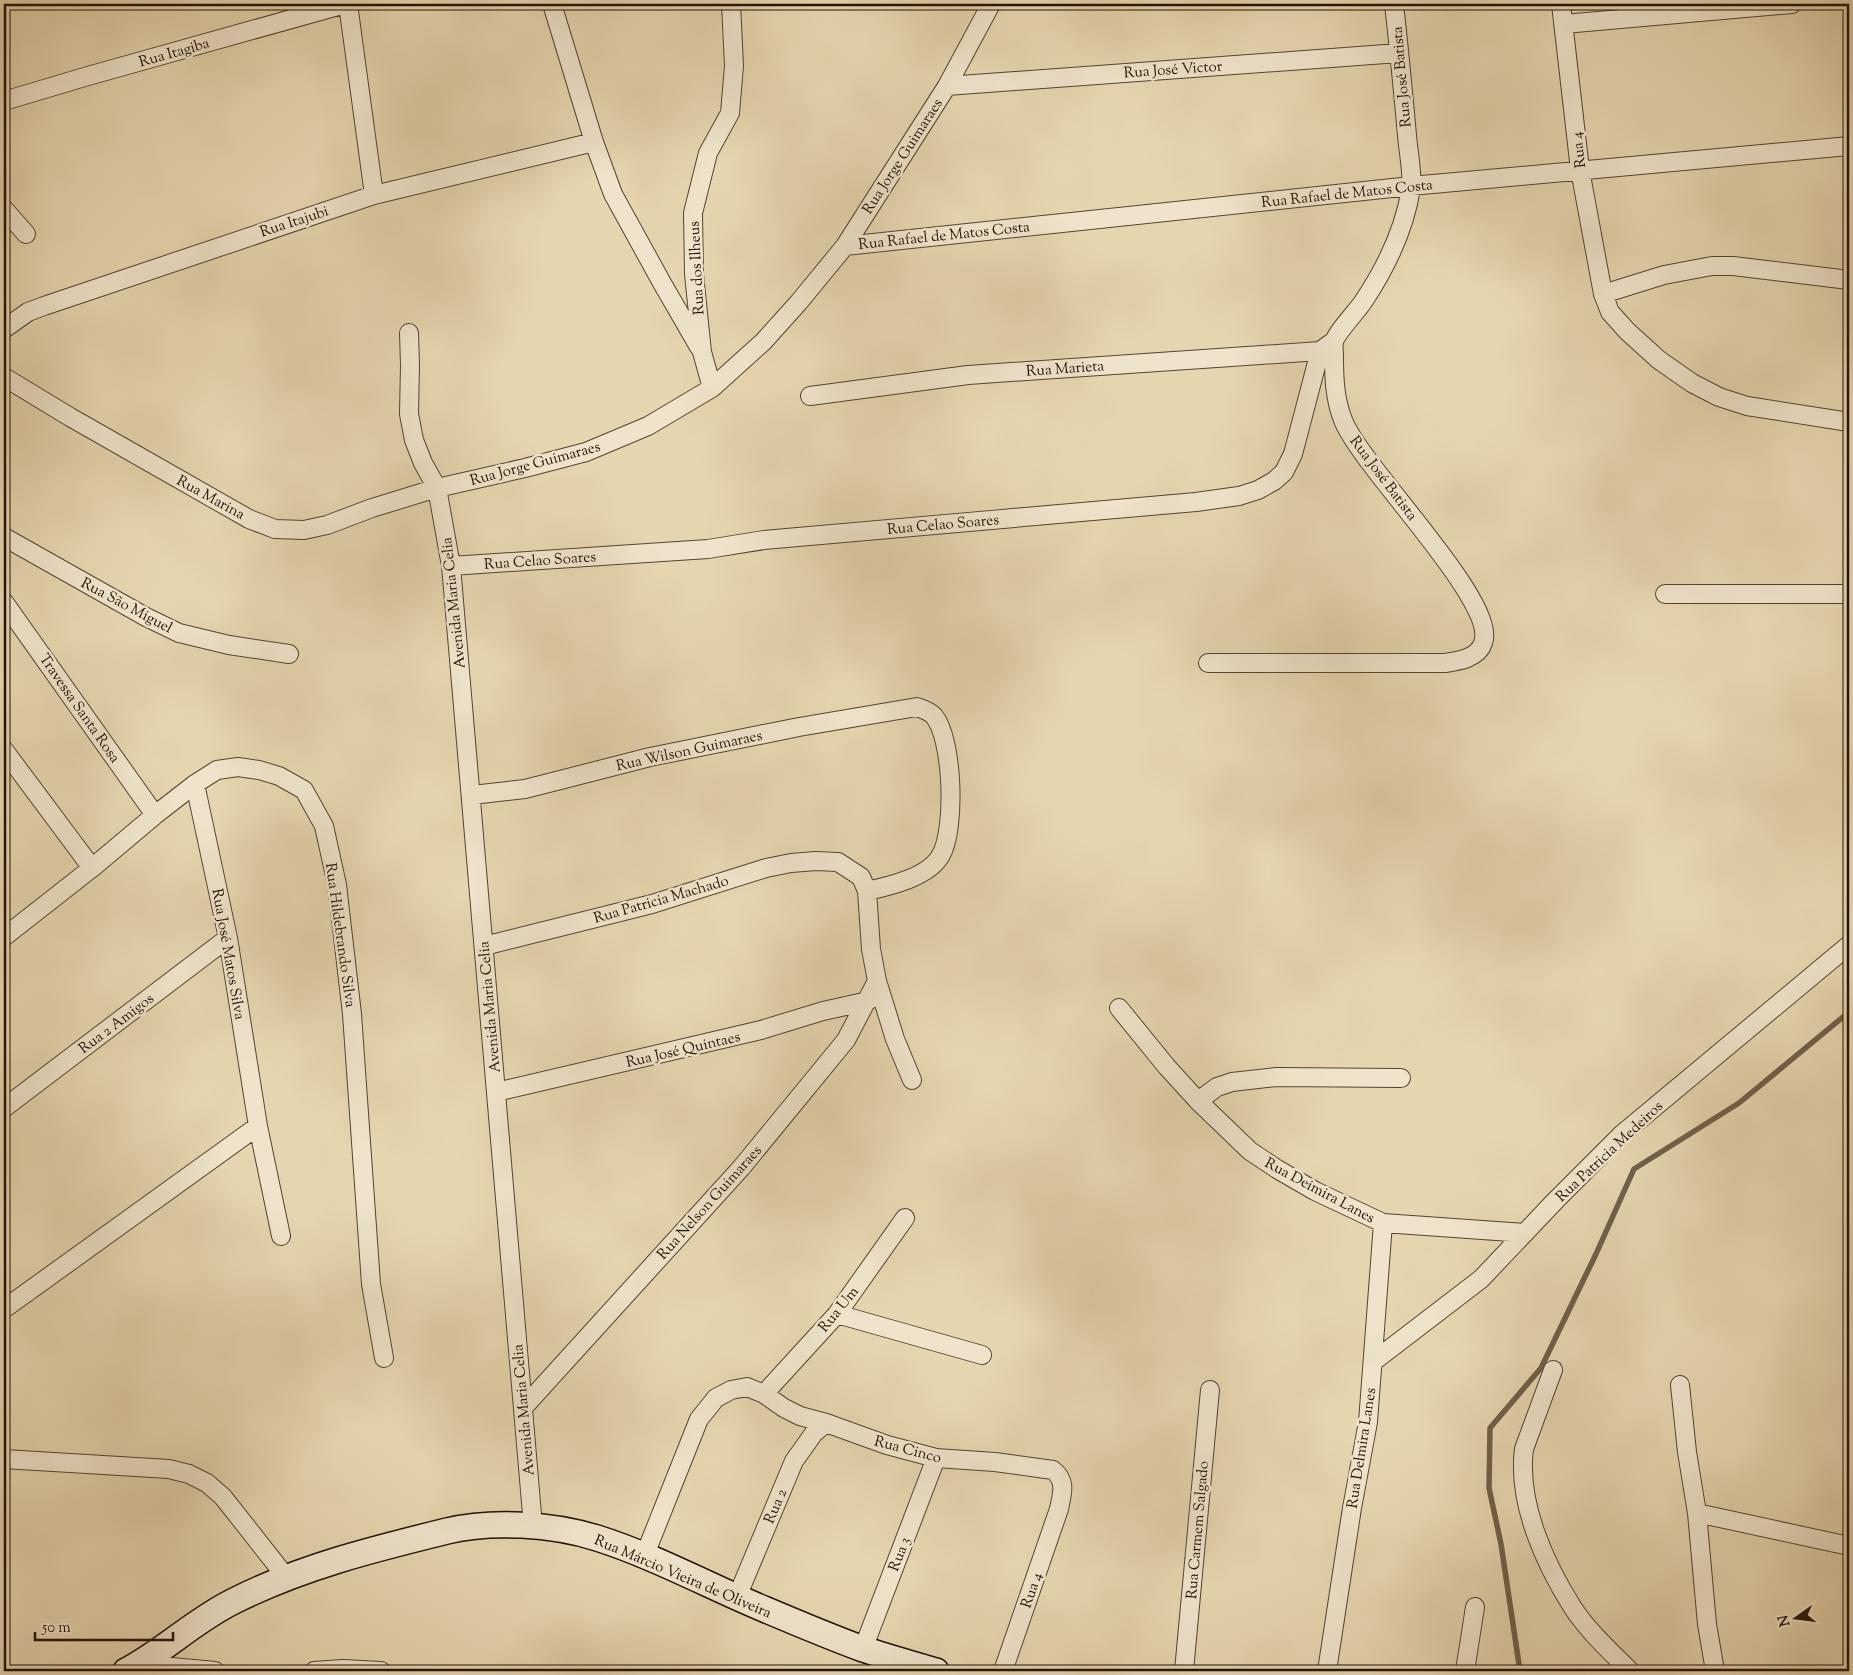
<svg xmlns="http://www.w3.org/2000/svg" width="1853" height="1675" viewBox="0 0 1853 1675" font-family="'Sorts Mill Goudy',serif">
<rect width="100%" height="100%" fill="#e6d6af"/>
<filter id="stains"><feTurbulence type="fractalNoise" baseFrequency=".004" numOctaves="4"/><feColorMatrix values="0 0 0 0 .2 0 0 0 0 .09 0 0 0 0 .02 0 0 0 .5 -.17"/></filter>
<radialGradient id="worn" r=".72"><stop offset=".6" stop-color="#630" stop-opacity="0"/><stop offset="1" stop-color="#630" stop-opacity=".3"/></radialGradient>
<g fill="none" stroke-linecap="round" stroke-linejoin="round">
<path stroke="#6f604b" stroke-width="5.5" d="M 1520,1671 L 1501,1544 L 1489,1488 L 1490,1428 L 1541,1368 L 1596,1254 L 1634,1169 L 1739,1103 L 1849,1012"/>
<g stroke="#524432" stroke-width="20">
<path id="street" d="M 348,4 L 374,195
M 552,4 L 594,142 L 613,194 L 662,283 L 699,347
M 1561,4 L 1580,170 L 1603,294 L 1610,312 L 1627,331 L 1659,360 L 1692,383 L 1719,397 L 1747,406 L 1849,422
M 1564,24 L 1792,4
M 947,86 L 1399,53
M 4,101 L 88,76 L 345,4
M 4,209 L 26,234
M 845,246 L 1411,186 L 1849,146
M 1603,294 L 1664,275 L 1712,266 L 1733,266 L 1849,280
M 4,329 L 28,312 L 44,306 L 374,195 L 594,142
M 409,333 L 410,365 L 409,414 L 414,440 L 423,463 L 437,488 L 451,566 L 533,1526
M 4,377 L 70,417 L 249,519 L 275,529 L 304,530 L 327,525 L 372,508 L 437,488 L 525,468 L 586,452 L 648,426 L 712,388 L 763,342 L 799,302 L 845,246 L 947,86 L 991,4
M 712,388 L 702,352 L 694,274 L 693,213 L 708,153 L 730,113 L 734,66 L 731,4
M 810,396 L 968,375 L 1320,351
M 4,537 L 146,617 L 179,633 L 229,645 L 289,654
M 451,566 L 708,549 L 764,540 L 1196,502 L 1239,496 L 1258,490 L 1274,481 L 1284,472 L 1293,454 L 1320,351 L 1334,341
M 1665,594 L 1849,594
M 4,602 L 155,815
M 1208,663 L 1445,663 C 1459,661 1478,658 1483,643 C 1499,602 1361,467 1343,420 C 1335,400 1334,379 1334,357 C 1334,352 1333,346 1334,342 C 1336,333 1357,311 1363,302 C 1385,269 1405,228 1411,188 C 1413,173 1408,151 1407,135 C 1403,91 1399,48 1394,4
M 4,750 L 92,868
M 195,784 L 228,938 L 258,1126 L 281,1236
M 472,795 L 525,789 L 650,757 L 799,727 L 917,707 C 923,709 929,711 934,716 C 953,739 956,828 941,855 C 929,877 890,886 867,891
M 4,937 L 92,868 L 155,815 L 195,784 L 217,770 L 238,767 L 259,770 L 279,776 L 304,790 L 324,826 L 337,885 L 352,1014 L 371,1284 L 384,1358
M 484,946 L 652,904 L 766,868 L 791,863 L 816,861 L 838,862 L 861,877 L 867,891 L 871,949 L 877,981 L 895,1039 L 912,1080
M 1119,1008 L 1167,1067 L 1198,1101 L 1250,1151 L 1277,1169 L 1315,1191 L 1383,1223 L 1525,1233
M 496,1092 L 761,1030 L 823,1011 L 868,1001
M 1198,1101 L 1217,1087 L 1232,1082 L 1276,1077 L 1401,1078
M 4,1108 L 228,938
M 4,1309 L 258,1126
M 837,1314 L 982,1355
M 1374,1361 L 1481,1279 L 1556,1200 L 1621,1135 L 1849,945
M 1553,1370 L 1524,1449 C 1517,1503 1545,1564 1573,1608 C 1588,1631 1611,1652 1630,1671
M 1680,1385 L 1687,1452 L 1697,1513 L 1707,1624 L 1715,1671
M 764,1394 L 837,1314 L 905,1218
M 523,1408 L 741,1168 L 846,1040 L 877,981
M 4,1459 L 169,1469 L 189,1474 L 207,1483 L 223,1497 L 286,1577
M 1697,1513 L 1849,1546
M 644,1557 L 699,1419 L 716,1398 L 731,1390 L 747,1387 L 764,1394 L 784,1408 L 800,1416 L 826,1423 L 887,1445 L 936,1458 L 995,1462 L 1053,1470 C 1067,1481 1062,1494 1059,1509 L 1003,1671
M 737,1597 L 794,1461 L 814,1433 L 826,1423
M 863,1649 L 936,1458
M 139,1664 L 215,1671
M 314,1671 L 343,1669 L 381,1671
M 1184,1671 L 1210,1390
M 1327,1671 L 1352,1508 L 1368,1422 L 1383,1223
M 1465,1671 L 1475,1607"/>
</g>
<g stroke="#211309" stroke-width="28">
<path id="secondary" d="M 126,1671 C 164,1651 195,1620 234,1601 C 301,1567 374,1549 447,1531 C 492,1520 552,1524 597,1538 C 654,1556 709,1586 764,1609 C 797,1623 830,1637 863,1649 C 887,1657 912,1664 936,1671"/>
</g>
<use href="#street" stroke="#efe4cb" stroke-width="18"/>
<use href="#secondary" stroke="#efe4cb" stroke-width="25"/>
</g>
<g text-anchor="middle" stroke-width="5" stroke-linejoin="round" paint-order="stroke">
<g font-size="15" fill="#211309" stroke="#efe4cb">
<text transform="translate(174 52) rotate(-16)" y="5">Rua Itagiba</text>
<text transform="translate(1173 69) rotate(-4)" y="5">Rua José Victor</text>
<text transform="translate(1401 77) rotate(-95)" y="5">Rua José Batista</text>
<text transform="translate(1578 150) rotate(-97)" y="5">Rua 4</text>
<text transform="translate(902 156) rotate(-57)" y="5">Rua Jorge Guimaraes</text>
<text transform="translate(1347 193) rotate(-6)" y="5">Rua Rafael de Matos Costa</text>
<text transform="translate(294 221) rotate(-18)" y="5">Rua Itajubi</text>
<text transform="translate(944 235) rotate(-6)" y="5">Rua Rafael de Matos Costa</text>
<text transform="translate(696 268) rotate(-93)" y="5">Rua dos Ilheus</text>
<text transform="translate(1065 368) rotate(-4)" y="5">Rua Marieta</text>
<text transform="translate(535 463) rotate(-15)" y="5">Rua Jorge Guimaraes</text>
<text transform="translate(1384 478) rotate(53)" y="5">Rua José Batista</text>
<text transform="translate(211 497) rotate(29)" y="5">Rua Marina</text>
<text transform="translate(943 524) rotate(-5)" y="5">Rua Celao Soares</text>
<text transform="translate(540 560) rotate(-4)" y="5">Rua Celao Soares</text>
<text transform="translate(453 603) rotate(-96)" y="5">Avenida Maria Celia</text>
<text transform="translate(127 605) rotate(28)" y="5">Rua São Miguel</text>
<text transform="translate(80 708) rotate(55)" y="5">Travessa Santa Rosa</text>
<text transform="translate(689 750) rotate(-12)" y="5">Rua Wilson Guimaraes</text>
<text transform="translate(661 899) rotate(-16)" y="5">Rua Patricia Machado</text>
<text transform="translate(341 935) rotate(82)" y="5">Rua Hildebrando Silva</text>
<text transform="translate(229 954) rotate(80)" y="5">Rua José Matos Silva</text>
<text transform="translate(489 1007) rotate(-95)" y="5">Avenida Maria Celia</text>
<text transform="translate(116 1023) rotate(-37)" y="5">Rua 2 Amigos</text>
<text transform="translate(683 1049) rotate(-13)" y="5">Rua José Quintaes</text>
<text transform="translate(1609 1151) rotate(-43)" y="5">Rua Patricia Medeiros</text>
<text transform="translate(1320 1190) rotate(28)" y="5">Rua Deimira Lanes</text>
<text transform="translate(709 1202) rotate(-48)" y="5">Rua Nelson Guimaraes</text>
<text transform="translate(838 1309) rotate(-51)" y="5">Rua Um</text>
<text transform="translate(523 1410) rotate(-95)" y="5">Avenida Maria Celia</text>
<text transform="translate(1361 1448) rotate(-81)" y="5">Rua Delmira Lanes</text>
<text transform="translate(908 1449) rotate(15)" y="5">Rua Cinco</text>
<text transform="translate(775 1506) rotate(-67)" y="5">Rua 2</text>
<text transform="translate(1197 1530) rotate(-85)" y="5">Rua Carmem Salgado</text>
<text transform="translate(899 1554) rotate(-69)" y="5">Rua 3</text>
<text transform="translate(683 1576) rotate(23)" y="5">Rua Márcio Vieira de Oliveira</text>
<text transform="translate(1031 1590) rotate(-71)" y="5">Rua 4</text>
</g>
</g>
<rect width="1853" height="1675" fill="none" stroke="#e6d6af" stroke-width="20"/>
<rect x="5" y="5" width="1843" height="1665" fill="none" stroke="#211309" stroke-width="2.5"/>
<rect x="10" y="10" width="1833" height="1655" fill="none" stroke="#211309"/>
<g transform="translate(1796 1618) rotate(256)" stroke="#efe4cb" stroke-width="4" paint-order="stroke">
<path d="M0-4L9 19L0 12L-9 19Z" fill="#211309"/>
<text y="-8" font-size="14" font-weight="bold" text-anchor="middle" fill="#211309">N</text>
</g>
<path d="M35 1632v8h138v-8" fill="none" stroke="#211309" stroke-width="2.5"/>
<text x="42" y="1632" font-size="15" fill="#211309" stroke="#efe4cb" stroke-width="4" paint-order="stroke">50 m</text>
<rect width="100%" height="100%" filter="url(#stains)"/>
<rect width="100%" height="100%" fill="url(#worn)"/>
</svg>
